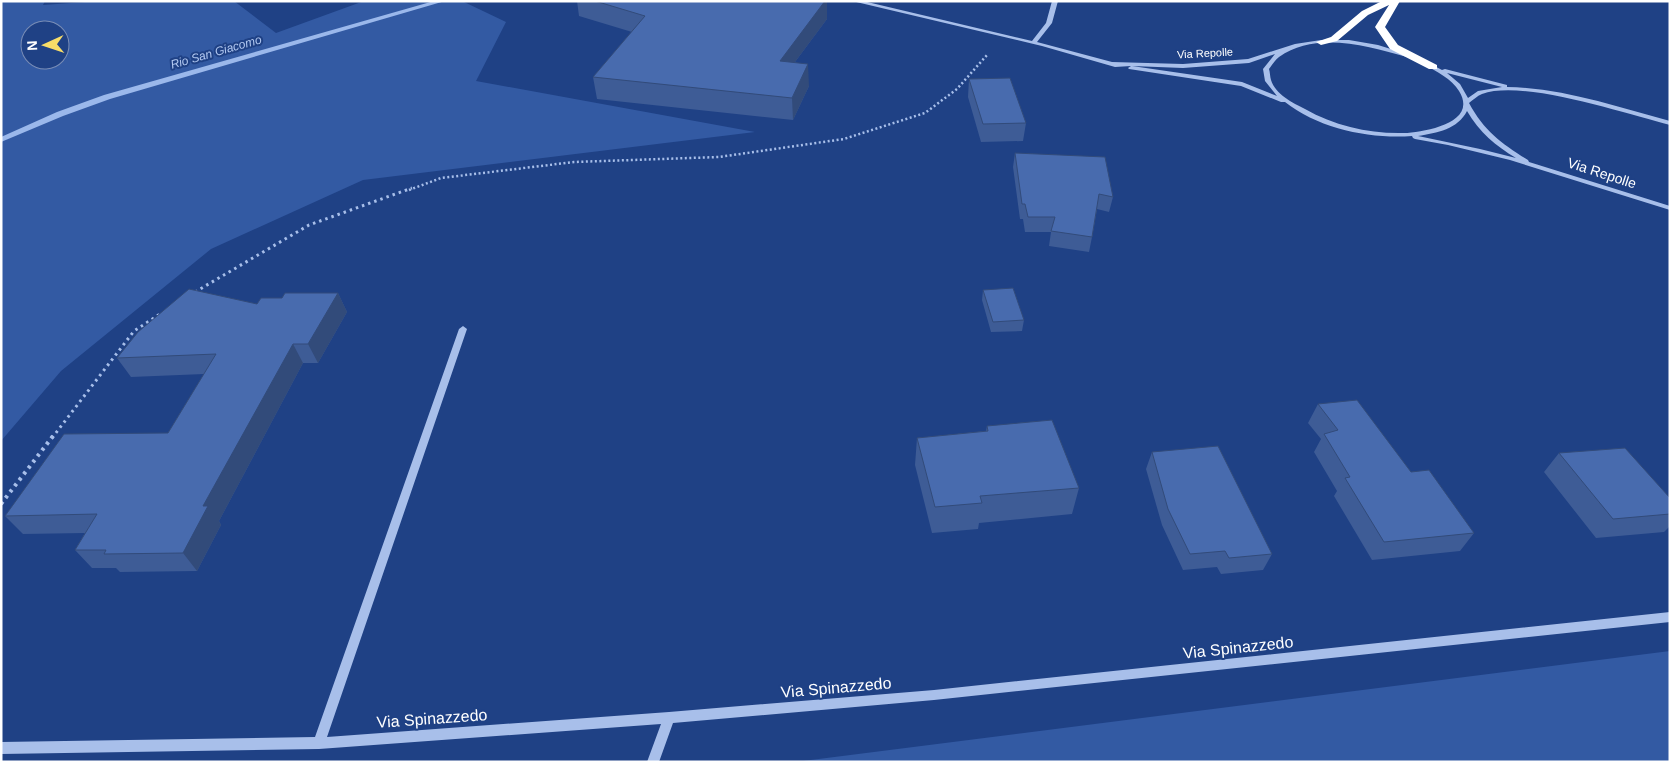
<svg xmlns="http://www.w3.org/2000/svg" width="1671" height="763" viewBox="0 0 1671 763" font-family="Arial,sans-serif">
<rect width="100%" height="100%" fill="#1f4185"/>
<path fill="#335aa3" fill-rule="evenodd" d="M 1,1 L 45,1 L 43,5 L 99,1 L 234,1 L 276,33 L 364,1 L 462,1 L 506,22 L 476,81 L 755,132 L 363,180 L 211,249 L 61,371 L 1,441 ZM 30,30 L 60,30 L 60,60 L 30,60 Z
M 1670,651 L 1670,762 L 795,762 Z"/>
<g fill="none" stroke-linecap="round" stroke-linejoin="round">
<path fill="#9bb8eb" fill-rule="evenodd" d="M 434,1 L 445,1 L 110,99 L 63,116 L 1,142 L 1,137 L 57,112 L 104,95 Z"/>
<path stroke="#a8bfea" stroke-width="2.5" stroke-dasharray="2 2.5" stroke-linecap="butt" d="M 409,190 L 441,178 L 574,162 L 719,157 L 844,139 L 925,113 L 957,89 L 987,55"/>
<path stroke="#a8bfea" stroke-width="3" stroke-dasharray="2.5 4" stroke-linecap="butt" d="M 195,292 L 309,225 L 412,188
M 52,438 L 134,331 L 160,314"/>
<path stroke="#a8bfea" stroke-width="4" stroke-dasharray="3 4.5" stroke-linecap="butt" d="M 1,504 L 53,436"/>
<path fill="#a8bfea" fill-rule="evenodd" d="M 852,1 L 863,1 L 1032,41 L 1046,23 L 1052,1 L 1058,1 L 1052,23 L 1037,42 L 1112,62 L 1183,64 L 1248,59 L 1295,44 L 1321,40 L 1349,40 L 1378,45 L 1410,55 L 1407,57 C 1367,46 1316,31 1279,57 C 1275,60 1272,65 1269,69 C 1270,72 1270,77 1271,80 C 1275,94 1293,103 1305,109 C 1335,126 1370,134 1404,133 C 1424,132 1479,123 1459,91 C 1452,79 1436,71 1423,64 L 1422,63 L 1425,61 L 1442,70 L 1445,69 L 1507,85 L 1507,87 C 1563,88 1617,107 1670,121 L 1670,125 C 1626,114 1523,79 1482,94 C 1477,96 1473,100 1469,103 C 1484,131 1502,144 1528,160 L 1529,162 L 1670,206 L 1670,210 L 1510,160 L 1448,145 L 1415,139 L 1413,138 L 1412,136 C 1370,139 1319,129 1285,102 L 1281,102 L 1241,86 L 1129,69 L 1128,68 L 1131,66 L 1115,67 L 1042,46 ZM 1275,54 L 1263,69 L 1265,81 L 1277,96 L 1242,82 L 1132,66 L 1183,68 L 1249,63 ZM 1447,73 L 1502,87 L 1478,91 L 1468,98 L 1460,84 ZM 1467,111 C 1479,132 1496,146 1516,158 L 1480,149 L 1418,136 C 1437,133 1458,129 1467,111 Z
M 463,326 L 467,329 L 327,737 L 669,712 L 934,690 L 1670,612 L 1670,622 L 934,700 L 673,723 L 659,762 L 647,762 L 661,724 L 319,749 L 1,754 L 1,742 L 315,737 L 459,329 Z"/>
<path fill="#fff" fill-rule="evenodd" d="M 1382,1 L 1400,1 L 1385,27 L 1398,45 L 1437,65 L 1437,69 L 1429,69 L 1390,49 L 1375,27 L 1389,5 L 1368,15 L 1337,41 L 1321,45 L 1316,42 L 1331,37 L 1362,11 Z"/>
</g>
<path fill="#3e5c96" d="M 577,1 L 827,1 L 827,19 L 795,62 L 809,86 L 793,120 L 597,99 L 593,77 L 632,32 L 579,16 Z
M 969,79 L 1026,123 L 1023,141 L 981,142 L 968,97 Z
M 1015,153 L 1113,197 L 1109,212 L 1097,209 L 1092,237 L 1089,252 L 1049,246 L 1051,232 L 1025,232 L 1023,219 L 1020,219 L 1013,167 Z
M 983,290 L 1024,320 L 1022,331 L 991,332 L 982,300 Z
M 338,293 L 347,312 L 318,363 L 303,363 L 219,521 L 221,525 L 197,571 L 120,572 L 116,568 L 92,568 L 75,550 L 85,533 L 23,534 L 5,516 L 168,433 L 204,374 L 131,377 L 117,358 L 257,304 L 282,298 Z
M 1318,404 L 1411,472 L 1474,533 L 1460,551 L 1372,560 L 1334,496 L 1337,491 L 1314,452 L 1321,439 L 1308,423 Z
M 987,426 L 1079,488 L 1072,514 L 979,523 L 978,529 L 932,533 L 915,465 L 917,438 L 986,431 Z
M 1152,452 L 1272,554 L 1263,570 L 1221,574 L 1217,567 L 1183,570 L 1162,525 L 1146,469 Z
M 1559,453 L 1670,498 L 1670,526 L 1664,532 L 1596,538 L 1544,472 Z"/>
<path fill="#324b7a" d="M 825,1 L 827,1 L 827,19 L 780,82 L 780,61 Z
M 808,64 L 809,86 L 793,120 L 792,98 Z
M 338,293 L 347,312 L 318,363 L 308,344 Z
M 293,344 L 303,363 L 219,521 L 221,525 L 197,571 L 183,553 L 203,506 Z"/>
<path fill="#486bae" stroke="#324b7a" d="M 595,1 L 825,1 L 780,61 L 808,64 L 792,98 L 593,77 L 645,16 Z
M 1010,78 L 1026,123 L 983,124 L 969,79 Z
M 1015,153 L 1105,157 L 1113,197 L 1099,194 L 1092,237 L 1051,231 L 1055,217 L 1028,217 L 1025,204 L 1022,204 Z
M 1013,288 L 1024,320 L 993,322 L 983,290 Z
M 189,289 L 257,304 L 261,298 L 282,298 L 285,293 L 338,293 L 308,344 L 293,344 L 203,506 L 208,506 L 183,553 L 104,554 L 106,550 L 75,550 L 97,514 L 5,516 L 64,434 L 168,433 L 216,354 L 117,358 L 138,332 Z
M 1357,400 L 1411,472 L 1429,470 L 1474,533 L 1384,542 L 1345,478 L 1350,477 L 1324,434 L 1338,430 L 1318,404 Z
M 1052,420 L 1079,488 L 980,496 L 982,503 L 935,507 L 917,438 L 988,431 L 987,426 Z
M 1218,446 L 1272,554 L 1229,558 L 1225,551 L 1190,554 L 1168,509 L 1152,452 Z
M 1625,448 L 1670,498 L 1670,514 L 1613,519 L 1559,453 Z"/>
<g text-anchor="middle" stroke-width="4" stroke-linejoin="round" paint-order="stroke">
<g font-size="11" fill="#fff" stroke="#1f4185">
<text transform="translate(1205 53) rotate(-3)" y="4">Via Repolle</text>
</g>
<g font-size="12" font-style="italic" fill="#b3c9f1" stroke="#1f4185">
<text transform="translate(216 52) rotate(-16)" y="4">Rio San Giacomo</text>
</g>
<g font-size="14" fill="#fff" stroke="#1f4185">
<text transform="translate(1602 173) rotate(18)" y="5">Via Repolle</text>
</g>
<g font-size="16" fill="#fff" stroke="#1f4185">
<text transform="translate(1238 647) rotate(-6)" y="6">Via Spinazzedo</text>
<text transform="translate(836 687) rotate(-5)" y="6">Via Spinazzedo</text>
<text transform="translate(432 718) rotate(-4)" y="6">Via Spinazzedo</text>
</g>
</g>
<rect width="1671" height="763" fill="none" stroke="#ffffff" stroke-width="5"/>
<g transform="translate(45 45) rotate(267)"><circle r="24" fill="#1f4185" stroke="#798db6"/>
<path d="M0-4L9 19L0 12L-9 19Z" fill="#f8dd68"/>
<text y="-8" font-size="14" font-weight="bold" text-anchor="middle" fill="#ffffff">N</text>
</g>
</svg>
